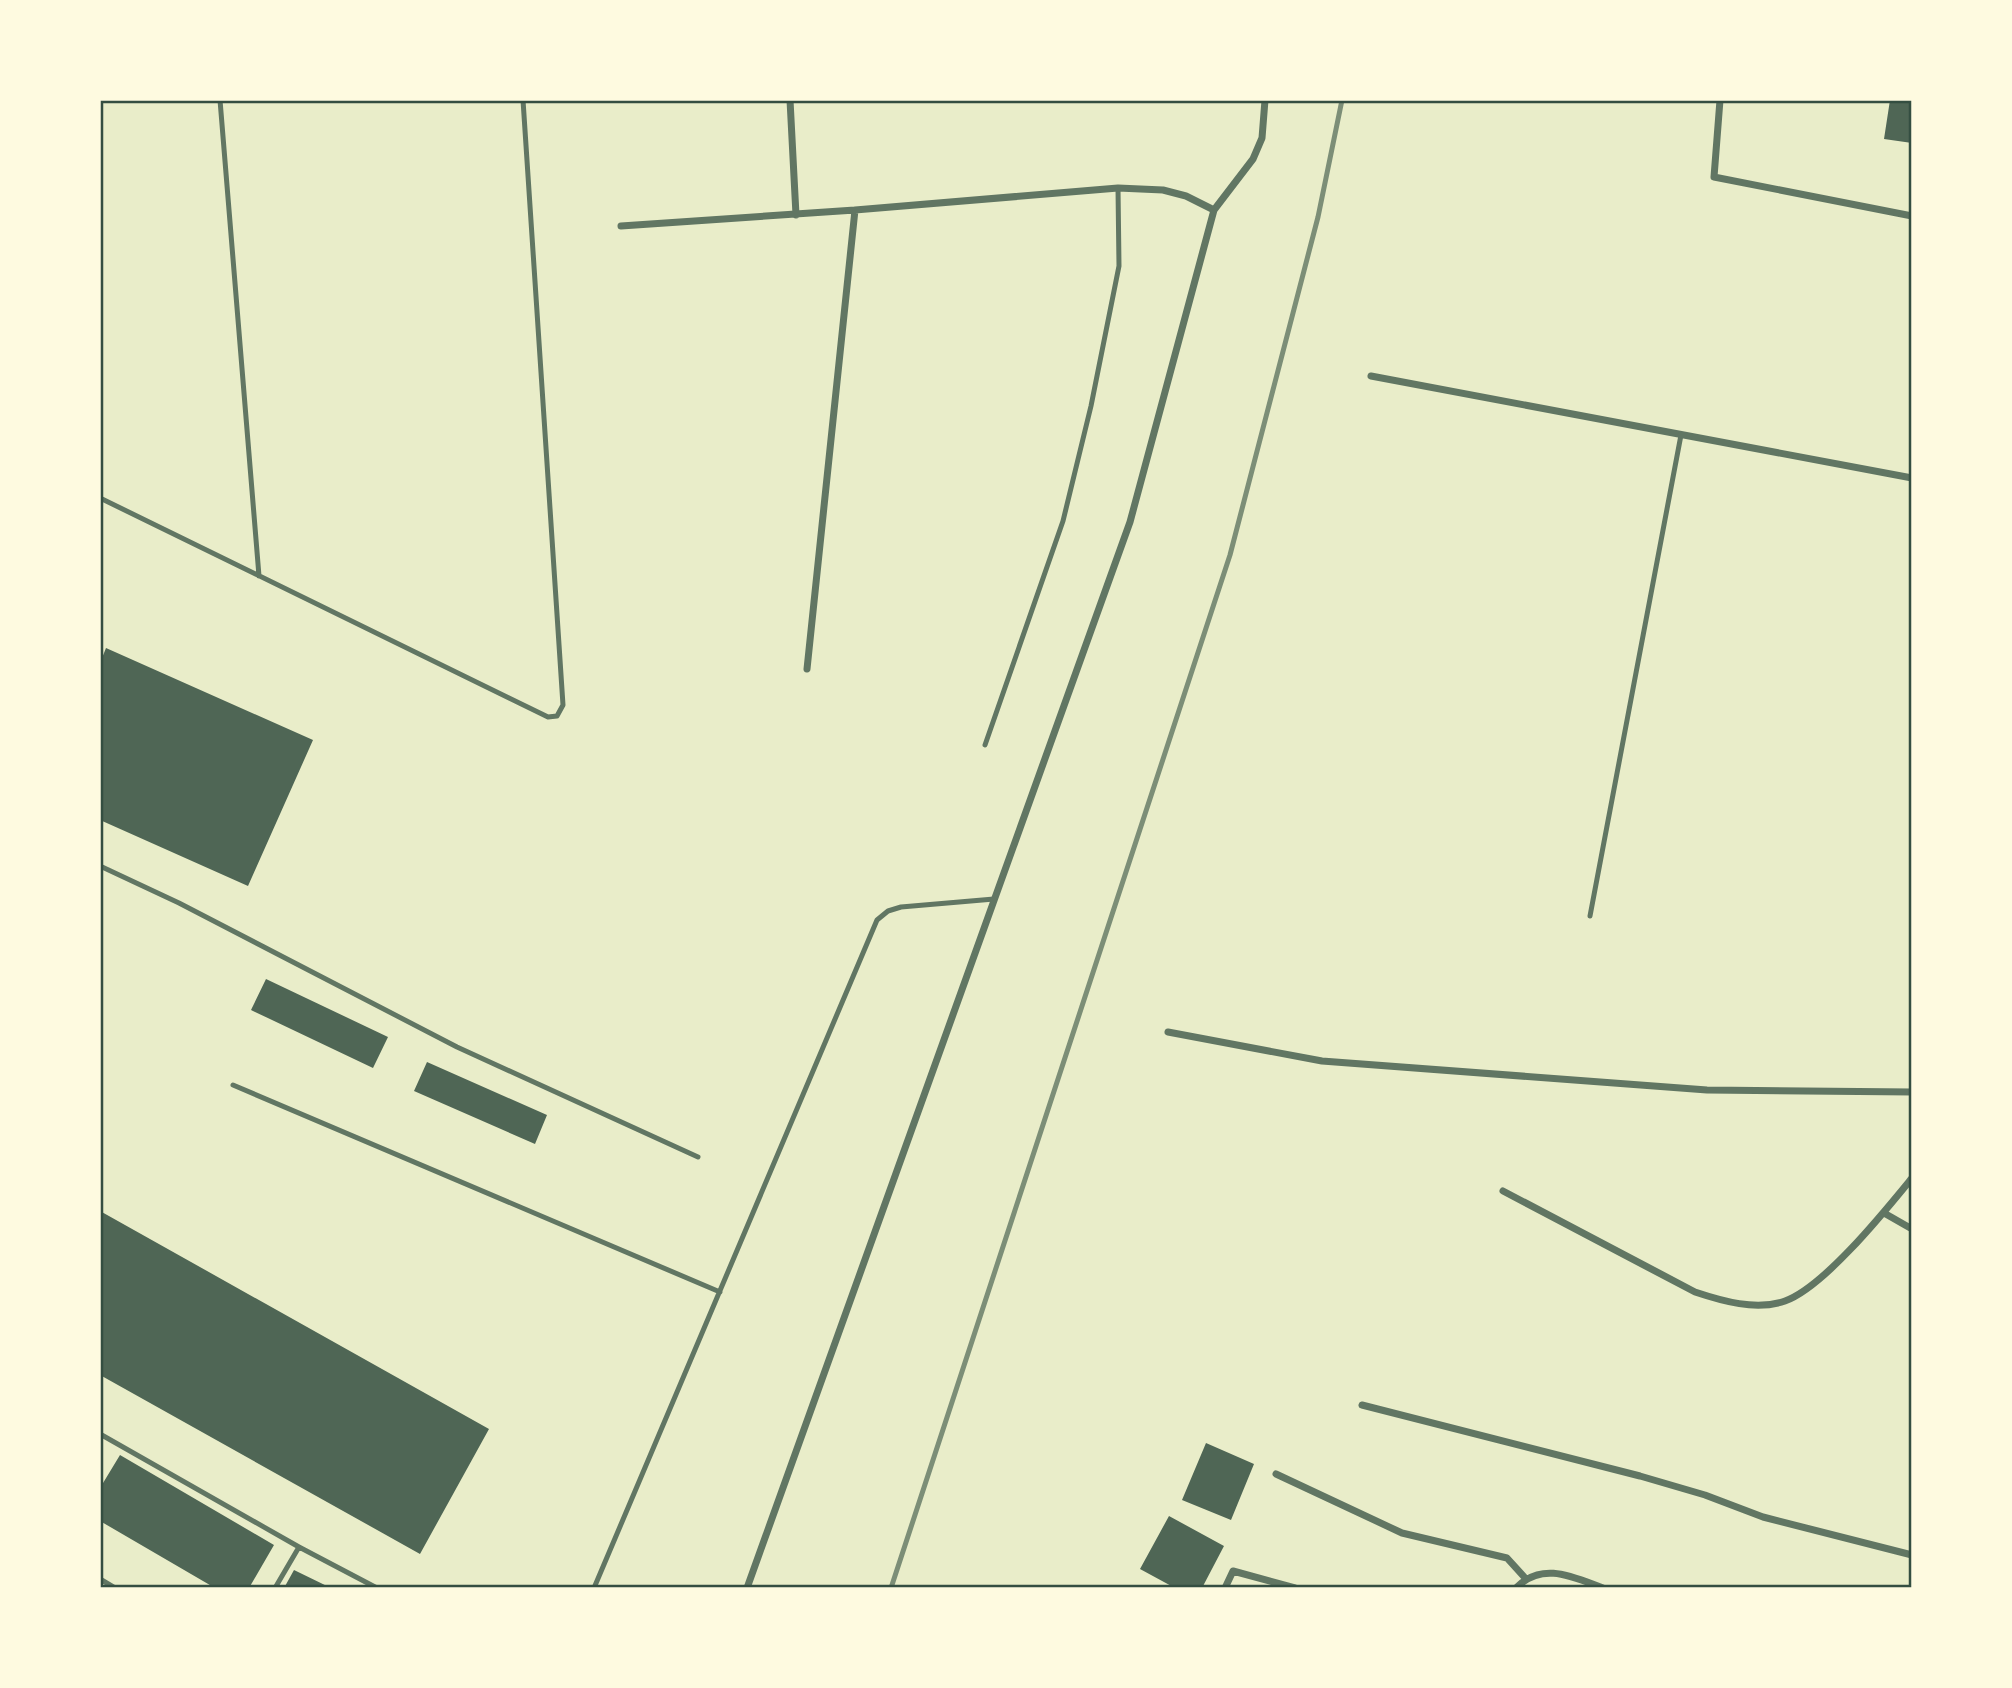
<svg xmlns="http://www.w3.org/2000/svg" width="2012" height="1688" viewBox="0 0 2012 1688" font-family="'Nunito Sans',sans-serif">
<rect width="100%" height="100%" fill="#e9edc9"/>
<path fill="#4f6655" d="M 1890,100 L 1912,100 L 1912,143 L 1884,139 Z
M 106,648 L 313,740 L 248,886 L 100,820 L 100,663 Z
M 266,979 L 388,1037 L 373,1068 L 251,1010 Z
M 427,1062 L 547,1115 L 535,1144 L 414,1091 Z
M 100,1211 L 489,1429 L 420,1554 L 100,1375 Z
M 1206,1443 L 1254,1464 L 1231,1520 L 1182,1500 Z
M 120,1455 L 274,1545 L 249,1588 L 215,1588 L 100,1521 L 100,1488 Z
M 1169,1516 L 1224,1546 L 1202,1588 L 1175,1588 L 1140,1569 Z
M 294,1570 L 331,1588 L 284,1588 Z"/>
<g fill="none" stroke-linecap="round" stroke-linejoin="round">
<path stroke="#617663" stroke-width="5" d="M 220,100 L 259,576
M 100,498 L 548,717 L 557,716 L 563,705 L 523,100
M 985,745 L 1063,521 L 1091,406 L 1119,266 L 1118,188
M 100,866 L 179,903 L 457,1047 L 698,1157
M 1590,916 L 1681,435
M 233,1085 L 720,1292
M 100,1434 L 299,1547 L 377,1588
M 100,1579 L 115,1588
M 275,1588 L 299,1547
M 594,1588 L 877,920 L 888,911 L 901,907 L 994,899"/>
<path stroke="#617663" stroke-width="7" d="M 790,100 L 796,215
M 1720,100 L 1714,177 L 1912,216
M 621,226 L 855,210 L 1118,188 L 1163,190 L 1186,196 L 1214,210
M 1371,376 L 1912,478
M 807,669 L 855,210
M 1168,1032 L 1322,1061 L 1707,1090 L 1912,1092
M 1503,1191 L 1695,1292 C 1722,1301 1756,1311 1785,1301 C 1824,1287 1885,1211 1912,1178
M 1884,1213 L 1912,1229
M 1362,1405 L 1640,1476 L 1705,1495 L 1763,1517 L 1912,1555
M 1276,1474 L 1402,1533 L 1507,1558 L 1526,1579
M 747,1588 L 1130,522 L 1214,210 L 1253,159 L 1262,138 L 1265,100
M 1225,1588 L 1233,1571 L 1295,1588
M 1516,1588 C 1542,1561 1573,1577 1603,1588"/>
<path stroke="#7c8e77" stroke-width="5" d="M 891,1588 L 1230,555 L 1318,217 L 1342,100"/>
</g>
<rect width="2012" height="1688" fill="none" stroke="#fefae0" stroke-width="203"/>
<rect x="102" y="102" width="1808" height="1484" fill="none" stroke="#344e41" stroke-width="2.5"/>
</svg>
